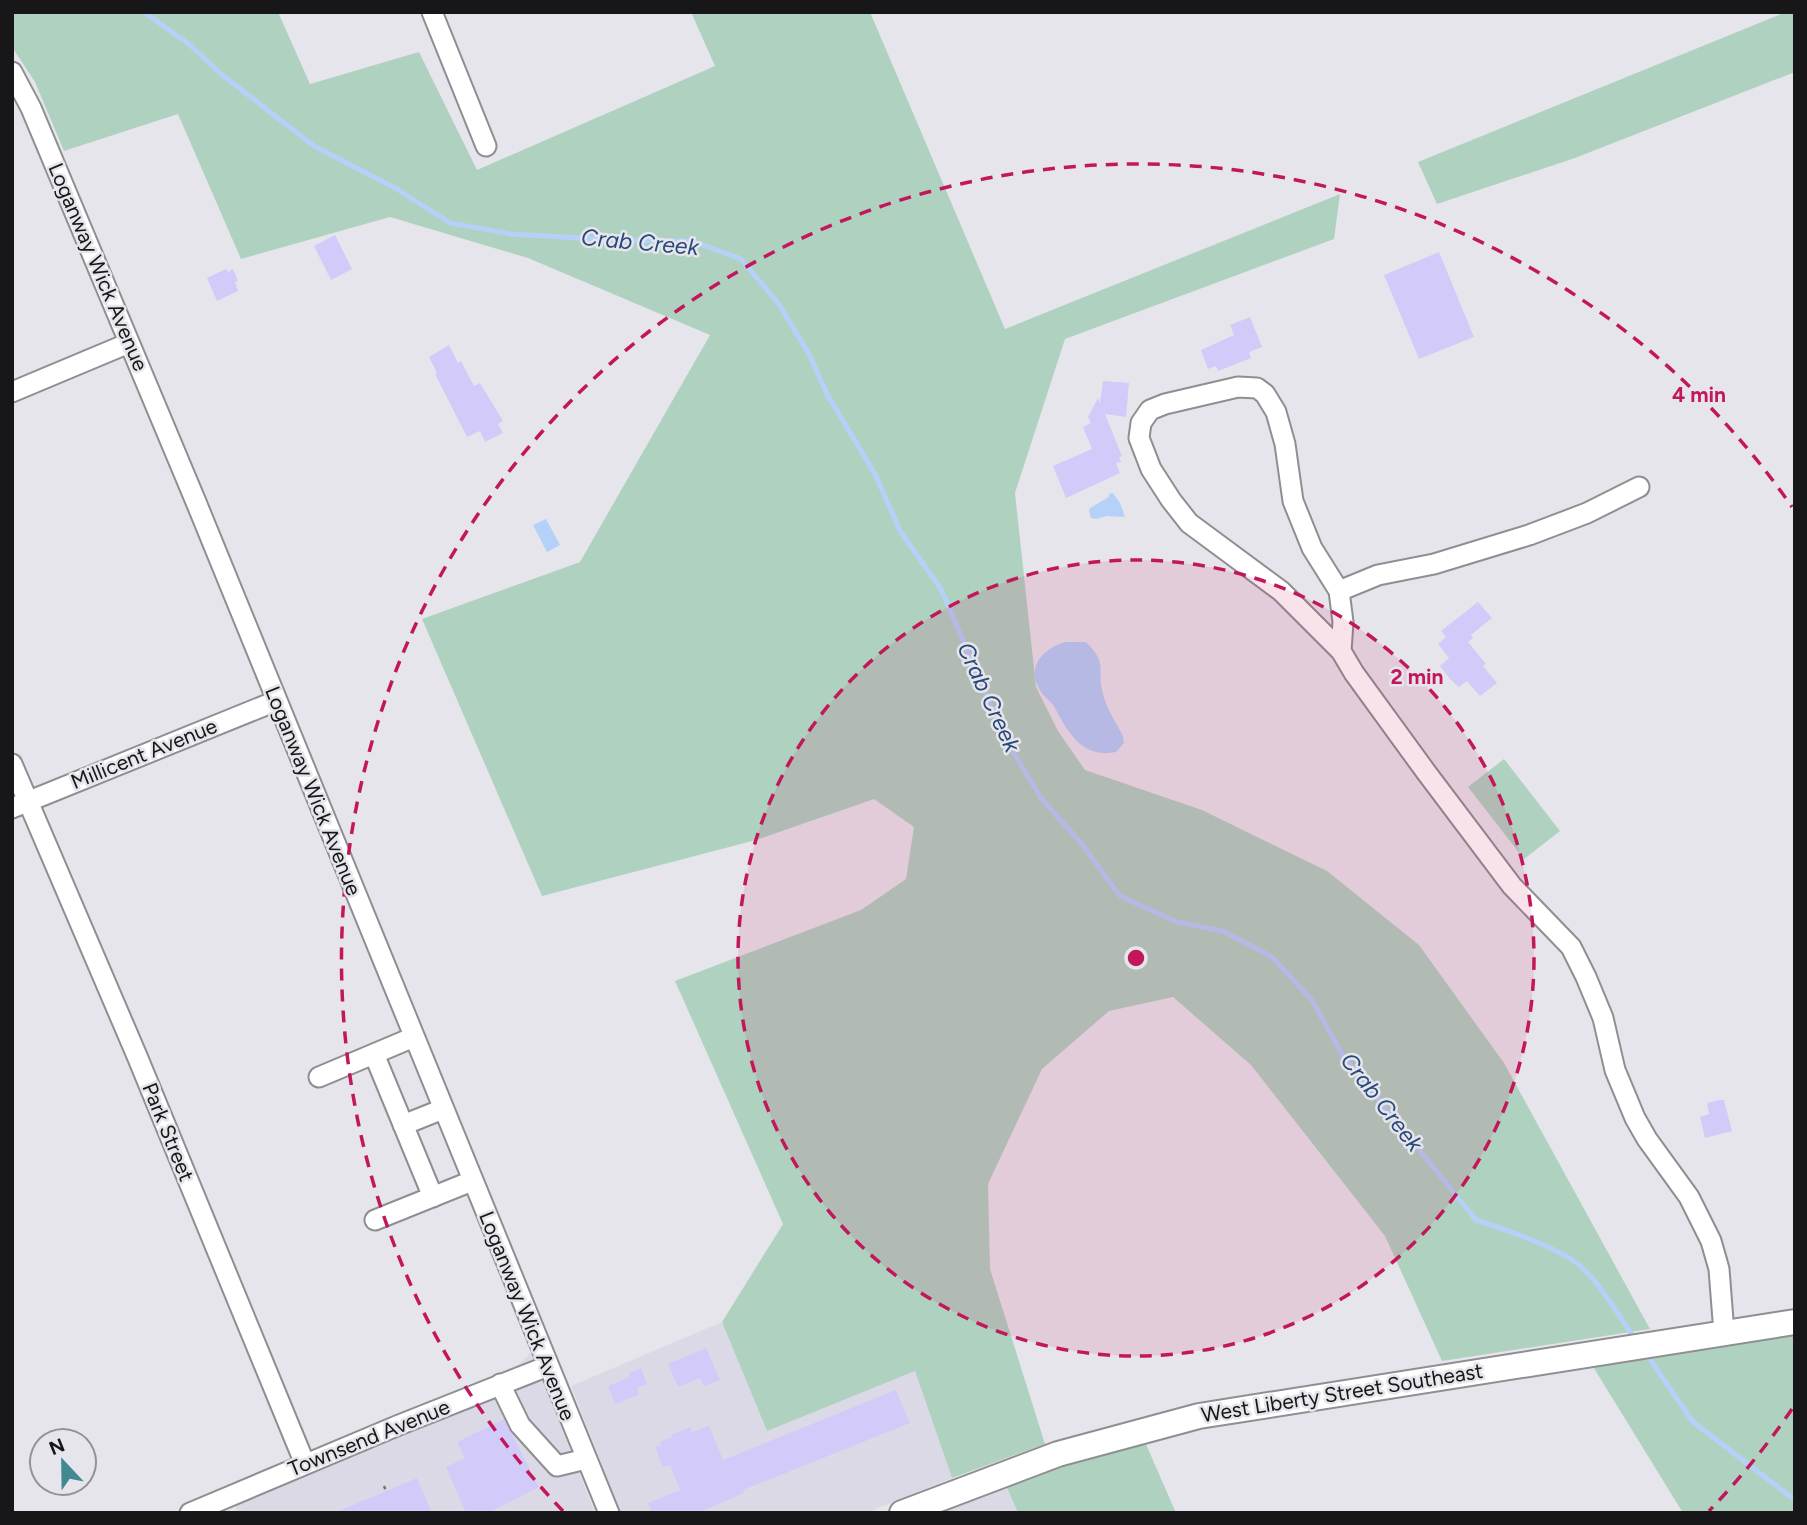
<svg xmlns="http://www.w3.org/2000/svg" width="1807" height="1525" viewBox="0 0 1807 1525" font-family="Figtree,sans-serif">
<rect width="100%" height="100%" fill="#e6e5eb"/>
<path fill="#dbd9e6" d="M 722,1322 L 767,1430 L 915,1371 L 952,1478 L 866,1513 L 621,1513 L 571,1386 Z
M 532,1352 L 595,1513 L 238,1513 L 228,1488 L 519,1364 Z
M 1005,1483 L 1018,1513 L 930,1513 Z"/>
<path fill="#afd2c0" d="M 12,12 L 278,12 L 310,84 L 419,52 L 477,170 L 715,66 L 691,12 L 870,12 L 1005,329 L 1340,194 L 1334,239 L 1065,339 L 1015,493 L 1036,687 L 1058,731 L 1085,770 L 1202,810 L 1327,871 L 1419,945 L 1504,1063 L 1650,1329 L 1442,1361 L 1385,1236 L 1251,1065 L 1173,997 L 1109,1011 L 1042,1069 L 988,1184 L 990,1269 L 1045,1444 L 952,1478 L 915,1371 L 767,1431 L 722,1322 L 783,1224 L 675,981 L 861,910 L 906,879 L 914,827 L 874,799 L 756,840 L 542,896 L 422,619 L 580,562 L 710,335 L 528,258 L 390,217 L 241,259 L 178,114 L 64,151 L 35,82 L 12,47 Z
M 1786,12 L 1795,12 L 1795,72 L 1575,158 L 1437,204 L 1418,162 Z
M 1504,759 L 1560,831 L 1524,859 L 1468,787 Z
M 1795,1334 L 1795,1513 L 1683,1513 L 1592,1365 Z
M 1145,1442 L 1176,1513 L 1018,1513 L 1005,1483 Z"/>
<path fill="#b5d0f9" d="M 1113,493 L 1120,503 L 1125,517 L 1107,516 L 1096,519 L 1091,518 L 1089,511 L 1090,508 L 1109,497 L 1109,494 Z
M 546,519 L 560,545 L 547,552 L 533,525 Z
M 1065,642 L 1086,642 C 1109,665 1096,668 1103,694 C 1107,710 1116,722 1123,736 L 1124,743 L 1116,752 C 1083,759 1068,733 1055,708 C 1052,702 1045,698 1041,692 C 1025,668 1042,649 1065,642 Z"/>
<g fill="none" stroke-linecap="round" stroke-linejoin="round">
<path stroke="#b5d0f9" stroke-width="5" d="M 144,12 L 190,45 L 221,74 L 314,146 L 397,189 L 450,223 L 511,234 L 616,240 L 692,241 L 741,259 L 778,303 L 809,354 L 827,394 L 876,476 L 900,531 L 941,589 L 1005,738 L 1041,798 L 1081,843 L 1120,896 L 1177,922 L 1223,931 L 1272,957 L 1312,1000 L 1343,1056 L 1476,1220 C 1504,1229 1547,1244 1571,1259 C 1597,1276 1617,1314 1635,1339
M 1645,1352 L 1693,1422 L 1795,1500"/>
</g>
<path fill="#d2cbf9" d="M 335,235 L 352,269 L 331,280 L 314,246 Z
M 1439,252 L 1474,337 L 1419,359 L 1384,275 Z
M 226,269 L 228,272 L 233,269 L 238,281 L 235,282 L 238,291 L 217,301 L 207,278 Z
M 1250,317 L 1262,347 L 1249,352 L 1251,358 L 1218,371 L 1216,366 L 1208,369 L 1201,350 L 1234,335 L 1230,325 Z
M 449,345 L 458,363 L 461,361 L 474,386 L 480,383 L 503,421 L 498,424 L 503,433 L 485,442 L 480,431 L 467,437 L 435,374 L 437,373 L 429,357 Z
M 1103,381 L 1129,383 L 1126,417 L 1105,414 L 1122,456 L 1119,458 L 1121,462 L 1116,463 L 1120,473 L 1066,498 L 1053,466 L 1092,449 L 1083,427 L 1091,423 L 1088,417 L 1098,398 L 1100,403 Z
M 1478,602 L 1492,618 L 1471,635 L 1473,638 L 1468,642 L 1486,664 L 1483,666 L 1497,683 L 1480,696 L 1467,681 L 1459,687 L 1450,679 L 1440,666 L 1449,658 L 1438,644 L 1446,637 L 1441,631 Z
M 1719,1100 L 1724,1100 L 1732,1131 L 1705,1138 L 1700,1117 L 1709,1114 L 1707,1103 Z
M 706,1348 L 720,1380 L 704,1386 L 700,1378 L 678,1387 L 668,1364 Z
M 641,1368 L 647,1384 L 637,1388 L 639,1394 L 615,1404 L 608,1386 L 630,1377 L 629,1373 Z
M 896,1390 L 910,1423 L 743,1490 L 744,1493 L 698,1513 L 652,1513 L 648,1503 L 680,1490 L 670,1465 L 663,1467 L 655,1447 L 661,1445 L 660,1442 L 672,1437 L 671,1435 L 690,1427 L 692,1432 L 709,1426 L 723,1460 Z
M 504,1419 L 539,1487 L 488,1513 L 466,1513 L 446,1467 L 465,1458 L 457,1442 Z
M 417,1478 L 432,1513 L 334,1513 Z"/>
<g fill="none" stroke-linecap="round" stroke-linejoin="round">
<g stroke="#8e8e93" stroke-width="23">
<path id="minor" d="M 432,12 L 486,146
M 12,72 L 31,108 L 196,502 L 609,1513
M 12,392 L 129,343
M 1339,591 L 1378,575 L 1434,564 L 1529,535 L 1587,513 L 1639,487
M 1341,651 L 1343,622 L 1339,591 L 1312,548 L 1293,501 L 1285,444 L 1276,412 L 1265,394 L 1257,388 L 1238,387 L 1165,404 L 1150,410 L 1141,423 L 1139,438 L 1151,469 L 1171,500 L 1189,523 L 1281,591 L 1341,651 L 1354,673 L 1426,772 L 1512,886 L 1571,947 L 1586,977 L 1603,1018 L 1615,1070 L 1635,1118 L 1647,1139 L 1689,1197 L 1711,1241 L 1719,1269 L 1724,1333
M 12,764 L 137,1056 L 305,1464
M 12,808 L 276,701
M 374,1054 L 433,1197
M 319,1077 L 414,1037
M 403,1125 L 443,1109
M 375,1220 L 472,1181
M 500,1384 L 520,1425 L 557,1466 L 586,1459
M 190,1513 L 399,1425 L 548,1366"/>
</g>
<g stroke="#8e8e93" stroke-width="28">
<path id="major" d="M 902,1513 L 1058,1454 L 1199,1416 L 1795,1322"/>
</g>
<path stroke="#767579" stroke-width="2.5" stroke-dasharray="3.5 5" stroke-linecap="butt" d="M 384,1486 L 386,1491
M 323,1512 L 323,1513"/>
<use href="#minor" stroke="#fff" stroke-width="19"/>
<use href="#major" stroke="#fff" stroke-width="24"/>
</g>
<circle cx="1136" cy="958" r="398" fill="#c2185b" fill-opacity=".12"/>
<g fill="none" stroke="#c2185b" stroke-width="3.5" stroke-dasharray="12 9">
<circle cx="1136" cy="958" r="398"/>
<path d="M1792 1409A796 796 0 0 1 1709 1511M563 1511A796 796 0 1 1 1792 507"/>
</g>
<g text-anchor="middle" stroke-width="5" stroke-linejoin="round" paint-order="stroke">
<g font-size="21" fill="#171618" stroke="#e6e5eb">
<text transform="translate(98 267) rotate(67)" y="7">Loganway Wick Avenue</text>
<text transform="translate(144 754) rotate(-22)" y="7">Millicent Avenue</text>
<text transform="translate(313 791) rotate(68)" y="7">Loganway Wick Avenue</text>
<text transform="translate(168 1132) rotate(68)" y="7">Park Street</text>
<text transform="translate(527 1316) rotate(68)" y="7">Loganway Wick Avenue</text>
<text transform="translate(1342 1393) rotate(-9)" y="7">West Liberty Street Southeast</text>
<text transform="translate(369 1438) rotate(-22)" y="7">Townsend Avenue</text>
</g>
<g font-size="23" font-style="italic" fill="#27497b" stroke="#e6e5eb">
<text transform="translate(640 242) rotate(5)" y="8">Crab Creek</text>
<text transform="translate(989 697) rotate(65)" y="8">Crab Creek</text>
<text transform="translate(1382 1102) rotate(52)" y="8">Crab Creek</text>
</g>
</g>
<circle cx="1136" cy="958" r="10" fill="#c2185b" stroke="#e6e5eb" stroke-width="3.5"/>
<g font-size="21" text-anchor="middle" font-weight="bold" fill="#c2185b" stroke="#e6e5eb" stroke-width="5" stroke-linejoin="round" paint-order="stroke">
<text x="1699" y="402">4 min</text>
<text x="1417" y="684">2 min</text>
</g>
<rect width="1807" height="1525" fill="none" stroke="#171618" stroke-width="28"/>
<g transform="translate(63 1462) rotate(338)"><circle r="33" fill="#e6e5eb" stroke="#939297" stroke-width="2"/>
<path d="M0-5L12 26L0 18L-12 26Z" fill="#428992"/>
<text y="-10" font-size="19" font-weight="bold" text-anchor="middle" fill="#171618">N</text>
</g>
</svg>
